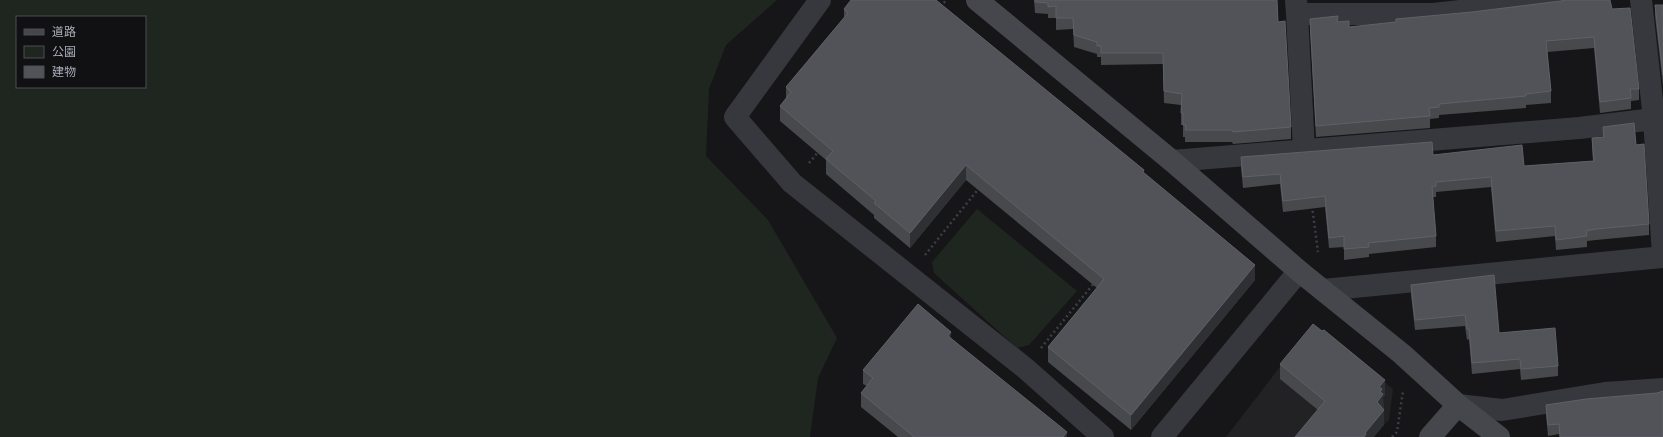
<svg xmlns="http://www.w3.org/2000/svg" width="1663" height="437" viewBox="0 0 1663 437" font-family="Lato,'Noto Sans JP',sans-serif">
<rect width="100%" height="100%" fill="#161618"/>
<path fill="#222225" d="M 1313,324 L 1393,389 L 1389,420 L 1372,437 L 1226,437 Z"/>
<path fill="#1e261f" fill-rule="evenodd" d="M 0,0 L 777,0 L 726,45 L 709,89 L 706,156 L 768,220 L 837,338 L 818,378 L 810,437 L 0,437 ZM 17,17 L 145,17 L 145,87 L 17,87 Z
M 977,209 L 1077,291 L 1029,345 L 1017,348 L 934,273 L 932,262 Z"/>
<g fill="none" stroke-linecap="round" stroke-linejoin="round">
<path stroke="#3d3f44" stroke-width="2.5" stroke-dasharray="2 3" stroke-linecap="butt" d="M 941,7 L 946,0
M 809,163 L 819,151
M 1312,206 L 1318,252
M 925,255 L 980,187
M 1041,348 L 1095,282
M 1392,437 L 1397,432 L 1403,391"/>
<path stroke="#37383d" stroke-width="22" d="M 820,0 L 735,117 L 792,183 L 1025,368 L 1103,437
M 1296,0 L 1297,14 L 1433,14 L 1559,0
M 1641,0 L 1654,119
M 1297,14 L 1304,150
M 1172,161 L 1579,128 L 1654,119 L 1663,254
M 1323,290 L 1663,257
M 1458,405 L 1502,410 L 1605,393 L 1663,389
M 1162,437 L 1299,271"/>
<path stroke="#45474d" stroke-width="22" d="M 977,0 L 1172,161 L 1299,271 L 1402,354 L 1458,405 L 1499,437
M 1430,437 L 1458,405"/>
</g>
<path fill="#47494d" d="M 1034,0 L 1277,0 L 1278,22 L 1291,127 L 1291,139 L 1233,144 L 1232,142 L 1185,142 L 1185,137 L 1183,137 L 1183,125 L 1181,125 L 1181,105 L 1164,103 L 1163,64 L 1101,65 L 1101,57 L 1097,57 L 1097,54 L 1074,47 L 1073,29 L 1056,30 L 1056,18 L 1048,18 L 1048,14 L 1035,13 Z
M 1655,5 L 1663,5 L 1663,86 L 1655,16 Z
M 844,9 L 1144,173 L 1255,280 L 1131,430 L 1048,362 L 1048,347 L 1097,288 L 966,180 L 910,248 L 874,218 L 874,215 L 826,174 L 826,160 L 780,121 L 780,106 L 786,99 L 786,87 L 844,18 Z
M 1612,9 L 1639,89 L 1639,100 L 1631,101 L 1631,109 L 1600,113 L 1594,48 L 1547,52 L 1551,91 L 1551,103 L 1526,105 L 1526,108 L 1439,115 L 1439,118 L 1430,119 L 1430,128 L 1316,137 L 1310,30 L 1310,19 L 1338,22 L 1349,27 L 1396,22 L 1396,19 Z
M 1603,127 L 1636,145 L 1649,224 L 1649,235 L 1596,240 L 1587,241 L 1587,247 L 1556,250 L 1555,236 L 1496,242 L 1491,187 L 1436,192 L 1436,197 L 1433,197 L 1436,236 L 1436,247 L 1369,254 L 1369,257 L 1344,260 L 1344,247 L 1329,248 L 1325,207 L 1283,212 L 1280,184 L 1243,188 L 1241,168 L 1241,157 L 1433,155 L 1524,166 L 1593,161 L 1592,149 L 1592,138 L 1603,137 Z
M 1411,285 L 1558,366 L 1558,376 L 1521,380 L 1520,369 L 1472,374 L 1469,339 L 1467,340 L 1465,326 L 1415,330 L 1411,295 Z
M 951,338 L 1067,437 L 898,437 L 861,407 L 861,393 L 867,386 L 863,384 L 863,370 Z
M 1280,364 L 1385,395 L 1383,397 L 1384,425 L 1318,410 L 1280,379 Z
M 1546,405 L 1663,437 L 1560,437 L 1559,434 L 1548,436 L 1546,415 Z"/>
<path fill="#2f3033" d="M 966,165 L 966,180 L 910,248 L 910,233 Z
M 1255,265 L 1255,280 L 1131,430 L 1131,415 Z
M 951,332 L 951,346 L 948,336 Z
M 1385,380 L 1385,395 L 1383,397 L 1383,410 L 1377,402 L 1379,387 Z
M 1384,410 L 1384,425 L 1374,437 L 1364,437 L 1365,433 Z
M 1067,432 L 1067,437 L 1063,437 Z"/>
<path fill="#525359" stroke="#5f6168" d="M 851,0 L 936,0 L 1144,170 L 1143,172 L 1255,265 L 1131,415 L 1048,347 L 1104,279 L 966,165 L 910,233 L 874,203 L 876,201 L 826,159 L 833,151 L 780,106 L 791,92 L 786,87 L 848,13 L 844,9 Z
M 1035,0 L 1277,0 L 1278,22 L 1285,21 L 1291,127 L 1233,132 L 1232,130 L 1185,130 L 1186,125 L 1183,125 L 1183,113 L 1181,113 L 1182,94 L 1164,91 L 1163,53 L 1101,53 L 1101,46 L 1097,46 L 1097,42 L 1074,35 L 1073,18 L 1056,18 L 1056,6 L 1048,7 L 1048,3 L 1035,2 Z
M 1563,0 L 1610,0 L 1612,9 L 1630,8 L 1639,89 L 1630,89 L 1631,98 L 1600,102 L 1594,37 L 1546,41 L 1551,91 L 1526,94 L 1526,96 L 1439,104 L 1439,107 L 1429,108 L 1430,116 L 1316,126 L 1310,19 L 1338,16 L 1337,22 L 1349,21 L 1349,27 L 1396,22 L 1396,19 L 1472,12 L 1561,1 Z
M 1655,5 L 1663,5 L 1663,75 Z
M 1634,123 L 1636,145 L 1644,144 L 1649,224 L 1596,229 L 1586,231 L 1587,236 L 1556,240 L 1555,226 L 1496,231 L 1491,177 L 1436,182 L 1436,186 L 1432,187 L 1436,236 L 1368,243 L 1369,247 L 1344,249 L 1344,236 L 1329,238 L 1325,196 L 1283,201 L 1280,174 L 1243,177 L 1241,157 L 1432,142 L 1433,155 L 1522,145 L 1524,166 L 1594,161 L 1592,138 L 1604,137 L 1603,127 Z
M 1494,275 L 1499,333 L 1555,328 L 1558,366 L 1521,369 L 1520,359 L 1472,363 L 1469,329 L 1467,329 L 1465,315 L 1415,320 L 1411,285 Z
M 918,304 L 951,332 L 948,336 L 1067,432 L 1063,437 L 913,437 L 913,436 L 861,393 L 873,378 L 863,370 Z
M 1313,324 L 1322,331 L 1324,330 L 1385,380 L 1379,387 L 1382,389 L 1380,392 L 1383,394 L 1377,402 L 1384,410 L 1365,433 L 1366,434 L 1364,437 L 1295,437 L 1325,401 L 1280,364 Z
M 1663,391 L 1663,437 L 1560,437 L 1559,424 L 1548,425 L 1546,405 L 1586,399 L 1657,393 Z"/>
<rect x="16" y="16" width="130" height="72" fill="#111113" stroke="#4d4f55"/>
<rect x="24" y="29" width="20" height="6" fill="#45474d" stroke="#4d4f55"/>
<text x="52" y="36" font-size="12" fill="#a8adb8">道路</text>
<rect x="24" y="46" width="20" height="12" fill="#1e261f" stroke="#4d4f55"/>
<text x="52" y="56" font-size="12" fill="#a8adb8">公園</text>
<rect x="24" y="66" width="20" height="12" fill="#525359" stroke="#4d4f55"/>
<text x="52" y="76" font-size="12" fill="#a8adb8">建物</text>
</svg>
